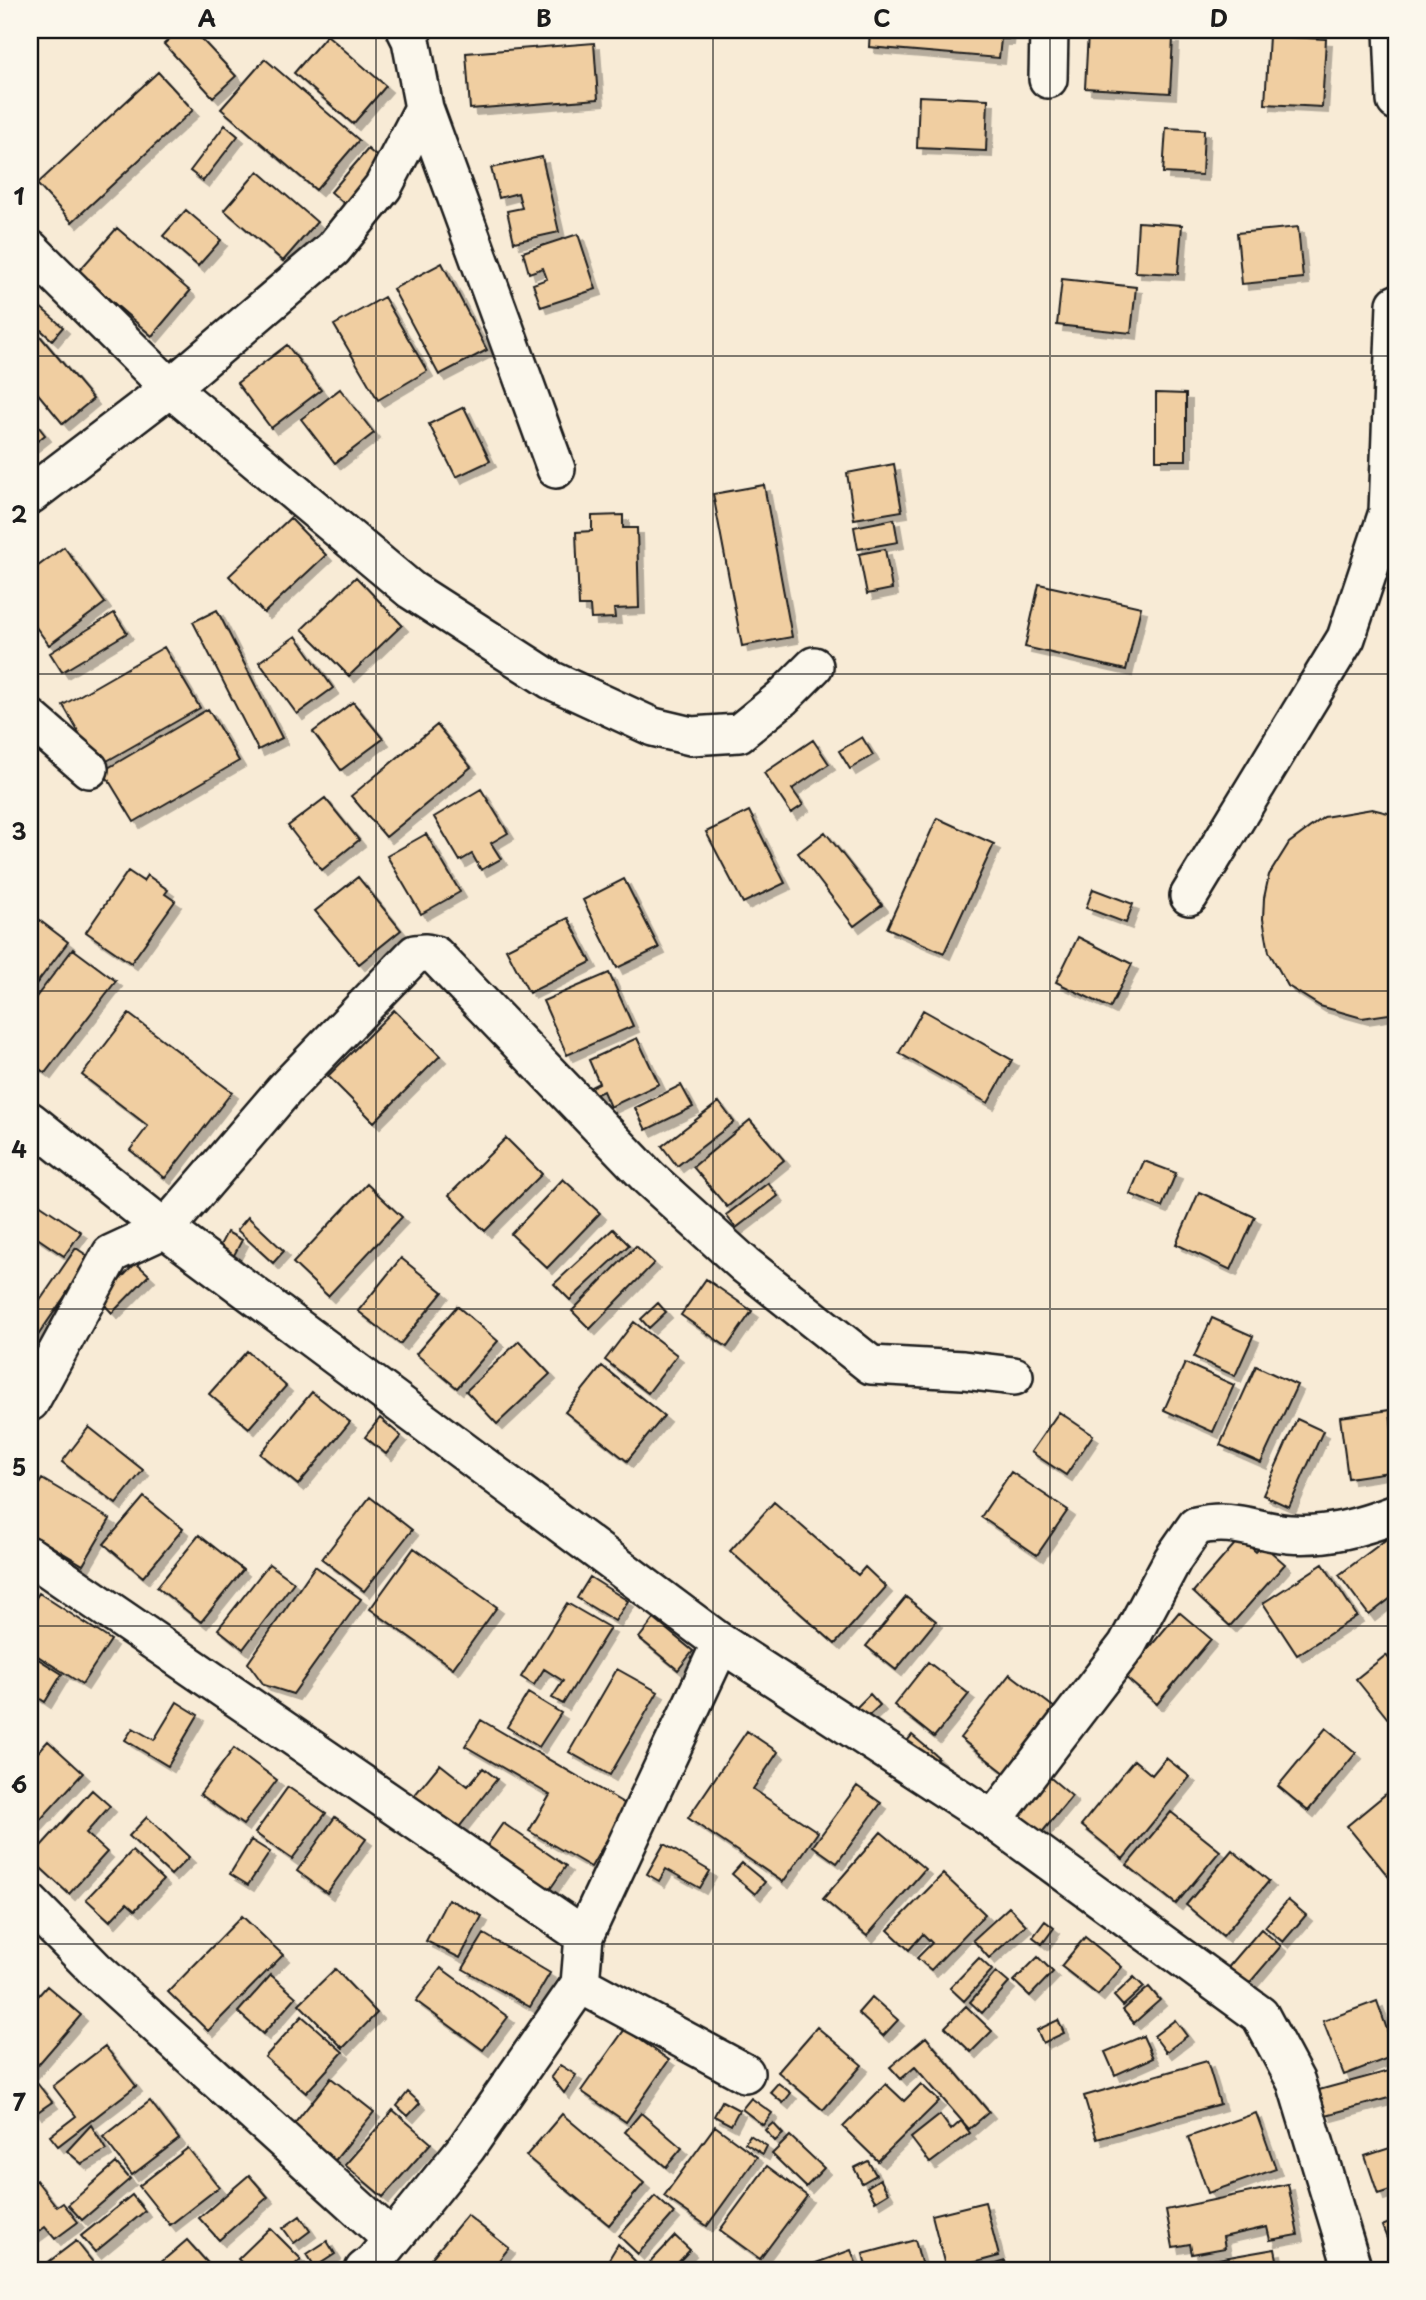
<svg xmlns="http://www.w3.org/2000/svg" width="1426" height="2300" viewBox="0 0 1426 2300" font-family="'Playpen Sans',sans-serif">
<defs>
<filter id="shadow"><feDropShadow dx="6" dy="6" stdDeviation="0" flood-color="#0004"/></filter>
</defs>
<rect width="100%" height="100%" fill="#f8ebd6"/>
<filter id="ink" filterUnits="userSpaceOnUse"><feTurbulence type="fractalNoise" baseFrequency=".0143" numOctaves="2"/><feDisplacementMap in="SourceGraphic" scale="14" xChannelSelector="R" yChannelSelector="G"/><feConvolveMatrix kernelMatrix="1 2 1 2 8 2 1 2 1" color-interpolation-filters="sRGB"/></filter>
<g filter="url(#ink)">
<path fill="#f0cea1" stroke="#1c1c1c" stroke-width="2" filter="url(#shadow)" d="M 179,30 L 193,30 L 236,76 L 213,97 L 164,44 Z
M 870,30 L 1009,30 L 1008,39 L 1001,39 L 999,58 L 869,47 Z
M 1088,33 L 1173,38 L 1170,93 L 1085,88 Z
M 327,35 L 386,86 L 353,124 L 294,73 Z
M 1269,36 L 1326,39 L 1322,107 L 1265,104 Z
M 594,43 L 598,99 L 470,109 L 466,53 Z
M 265,59 L 359,140 L 316,190 L 221,109 Z
M 158,72 L 193,110 L 72,222 L 37,184 Z
M 919,96 L 988,99 L 986,151 L 917,148 Z
M 225,125 L 238,136 L 203,181 L 190,171 Z
M 1166,128 L 1204,130 L 1202,175 L 1163,173 Z
M 368,149 L 383,162 L 346,205 L 331,192 Z
M 542,157 L 559,232 L 514,242 L 507,211 L 522,208 L 518,193 L 499,198 L 491,168 Z
M 258,171 L 317,222 L 283,261 L 224,210 Z
M 186,210 L 221,240 L 198,266 L 163,236 Z
M 1138,222 L 1182,225 L 1178,274 L 1135,272 Z
M 1298,227 L 1303,278 L 1242,284 L 1237,233 Z
M 117,228 L 190,291 L 152,336 L 78,272 Z
M 578,234 L 596,289 L 541,307 L 533,284 L 547,279 L 543,268 L 529,273 L 523,252 Z
M 442,263 L 487,350 L 439,375 L 393,289 Z
M 1062,279 L 1136,287 L 1131,333 L 1057,325 Z
M 384,297 L 427,371 L 378,400 L 334,325 Z
M 30,298 L 63,327 L 52,340 L 30,320 Z
M 35,330 L 93,399 L 63,424 L 30,384 L 30,334 Z
M 287,345 L 321,390 L 271,428 L 237,383 Z
M 340,389 L 374,433 L 335,463 L 301,419 Z
M 1156,393 L 1186,394 L 1186,460 L 1156,460 Z
M 464,407 L 490,461 L 456,477 L 429,424 Z
M 30,416 L 45,435 L 30,447 Z
M 894,464 L 902,511 L 854,519 L 847,473 Z
M 764,485 L 792,637 L 742,646 L 713,494 Z
M 623,515 L 623,528 L 637,528 L 639,608 L 614,609 L 615,618 L 591,619 L 590,606 L 579,606 L 576,532 L 592,531 L 592,516 Z
M 290,518 L 326,555 L 264,613 L 229,576 Z
M 894,519 L 898,542 L 858,549 L 854,527 Z
M 64,547 L 105,603 L 49,645 L 30,619 L 30,572 Z
M 885,549 L 892,589 L 867,594 L 859,554 Z
M 356,577 L 402,625 L 349,676 L 302,629 Z
M 1039,584 L 1141,607 L 1126,670 L 1025,647 Z
M 217,610 L 282,738 L 258,750 L 193,622 Z
M 114,613 L 127,633 L 62,672 L 50,653 Z
M 296,636 L 333,688 L 297,714 L 259,662 Z
M 164,647 L 200,708 L 98,766 L 63,705 Z
M 353,702 L 383,739 L 341,770 L 313,732 Z
M 208,709 L 239,761 L 134,822 L 103,771 Z
M 437,725 L 471,767 L 386,837 L 351,796 Z
M 862,737 L 873,755 L 850,769 L 839,751 Z
M 813,740 L 829,764 L 792,789 L 803,805 L 791,813 L 764,773 Z
M 481,789 L 508,833 L 491,843 L 501,859 L 481,870 L 472,854 L 460,861 L 434,817 Z
M 325,798 L 359,840 L 322,870 L 288,826 Z
M 1372,809 L 1396,815 L 1396,1013 L 1362,1018 L 1320,1006 L 1288,986 L 1269,952 L 1263,919 L 1264,898 L 1269,875 L 1289,843 L 1324,817 Z
M 749,811 L 785,883 L 743,903 L 706,832 Z
M 937,818 L 994,844 L 944,953 L 887,928 Z
M 825,832 L 882,905 L 854,926 L 798,853 Z
M 426,834 L 460,892 L 421,914 L 387,856 Z
M 128,871 L 143,881 L 147,875 L 168,890 L 165,894 L 175,901 L 131,963 L 86,932 Z
M 358,877 L 401,930 L 359,964 L 315,911 Z
M 624,879 L 659,948 L 617,968 L 583,900 Z
M 1093,889 L 1133,904 L 1126,923 L 1086,908 Z
M 30,913 L 68,942 L 30,992 Z
M 568,918 L 591,962 L 529,993 L 506,949 Z
M 1078,937 L 1132,964 L 1110,1008 L 1056,982 Z
M 73,949 L 116,981 L 45,1073 L 30,1062 L 30,1005 Z
M 609,973 L 633,1026 L 567,1055 L 543,1001 Z
M 394,1010 L 440,1056 L 374,1122 L 328,1076 Z
M 923,1010 L 1012,1060 L 988,1103 L 899,1053 Z
M 129,1014 L 232,1092 L 165,1178 L 130,1150 L 148,1126 L 82,1075 Z
M 637,1038 L 659,1084 L 610,1107 L 603,1091 L 595,1095 L 591,1087 L 599,1083 L 589,1060 Z
M 681,1085 L 693,1107 L 646,1130 L 635,1108 Z
M 719,1102 L 734,1122 L 677,1166 L 662,1146 Z
M 750,1120 L 784,1160 L 727,1207 L 693,1167 Z
M 506,1138 L 542,1174 L 485,1231 L 449,1195 Z
M 1144,1161 L 1176,1173 L 1162,1207 L 1130,1194 Z
M 563,1179 L 600,1213 L 547,1268 L 511,1234 Z
M 768,1183 L 778,1196 L 736,1228 L 726,1215 Z
M 367,1184 L 402,1217 L 328,1296 L 293,1263 Z
M 1199,1192 L 1255,1217 L 1231,1270 L 1176,1244 Z
M 30,1198 L 81,1232 L 64,1256 L 30,1233 Z
M 248,1217 L 284,1251 L 273,1263 L 237,1230 Z
M 613,1229 L 629,1245 L 570,1300 L 554,1284 Z
M 227,1232 L 242,1240 L 231,1261 L 216,1253 Z
M 636,1246 L 654,1263 L 590,1329 L 572,1311 Z
M 76,1248 L 91,1258 L 30,1347 L 30,1315 Z
M 401,1258 L 443,1292 L 400,1344 L 358,1311 Z
M 136,1263 L 149,1275 L 112,1313 L 100,1300 Z
M 706,1279 L 752,1311 L 727,1347 L 681,1315 Z
M 658,1303 L 666,1312 L 649,1328 L 641,1319 Z
M 457,1306 L 498,1341 L 457,1388 L 416,1354 Z
M 1212,1318 L 1253,1336 L 1235,1376 L 1194,1357 Z
M 634,1322 L 677,1355 L 648,1393 L 605,1360 Z
M 519,1341 L 550,1374 L 497,1424 L 466,1391 Z
M 247,1351 L 286,1386 L 249,1428 L 209,1394 Z
M 1185,1363 L 1234,1385 L 1213,1432 L 1164,1410 Z
M 602,1366 L 664,1416 L 627,1461 L 565,1412 Z
M 1256,1366 L 1297,1385 L 1261,1463 L 1220,1445 Z
M 312,1392 L 350,1422 L 298,1485 L 260,1454 Z
M 1390,1410 L 1396,1471 L 1348,1478 L 1340,1417 Z
M 1059,1412 L 1093,1435 L 1066,1475 L 1031,1452 Z
M 380,1418 L 401,1436 L 386,1454 L 365,1437 Z
M 1297,1419 L 1323,1431 L 1289,1507 L 1263,1495 Z
M 89,1427 L 143,1470 L 116,1504 L 62,1462 Z
M 1011,1472 L 1068,1510 L 1037,1555 L 981,1517 Z
M 42,1479 L 110,1519 L 83,1565 L 30,1533 L 30,1499 Z
M 144,1497 L 183,1529 L 143,1577 L 104,1544 Z
M 370,1497 L 412,1530 L 364,1591 L 322,1559 Z
M 774,1502 L 858,1575 L 865,1567 L 886,1587 L 835,1644 L 730,1551 Z
M 1396,1532 L 1396,1594 L 1369,1615 L 1339,1575 Z
M 199,1535 L 243,1570 L 201,1622 L 157,1587 Z
M 1240,1538 L 1256,1552 L 1263,1545 L 1285,1564 L 1230,1626 L 1193,1592 Z
M 414,1548 L 497,1607 L 453,1668 L 370,1609 Z
M 269,1564 L 294,1582 L 243,1649 L 218,1629 Z
M 1323,1564 L 1357,1616 L 1297,1655 L 1263,1603 Z
M 315,1566 L 361,1599 L 293,1694 L 264,1685 L 248,1663 Z
M 590,1577 L 628,1601 L 615,1621 L 577,1598 Z
M 39,1593 L 111,1640 L 82,1684 L 30,1651 L 30,1607 Z
M 906,1597 L 936,1621 L 896,1670 L 866,1646 Z
M 567,1603 L 610,1628 L 563,1704 L 552,1698 L 563,1681 L 544,1669 L 534,1685 L 521,1677 Z
M 1179,1612 L 1211,1639 L 1157,1704 L 1125,1677 Z
M 654,1619 L 693,1651 L 678,1670 L 639,1638 Z
M 30,1654 L 62,1674 L 45,1702 L 30,1692 Z
M 1386,1655 L 1396,1667 L 1396,1729 L 1356,1679 Z
M 928,1662 L 969,1694 L 934,1737 L 894,1705 Z
M 617,1669 L 658,1692 L 610,1775 L 569,1752 Z
M 1010,1674 L 1060,1712 L 1010,1777 L 960,1738 Z
M 528,1693 L 561,1713 L 539,1747 L 507,1727 Z
M 870,1694 L 880,1705 L 865,1719 L 855,1709 Z
M 177,1702 L 198,1715 L 168,1766 L 125,1740 L 133,1728 L 154,1740 Z
M 481,1720 L 627,1805 L 591,1867 L 529,1831 L 550,1795 L 465,1746 Z
M 1326,1728 L 1356,1753 L 1308,1811 L 1278,1786 Z
M 747,1731 L 778,1752 L 753,1789 L 818,1832 L 783,1882 L 688,1818 Z
M 912,1735 L 938,1757 L 930,1768 L 903,1746 Z
M 48,1741 L 83,1773 L 30,1831 L 30,1761 Z
M 234,1748 L 277,1780 L 243,1825 L 200,1794 Z
M 1166,1758 L 1190,1777 L 1123,1859 L 1081,1825 L 1134,1760 L 1152,1775 Z
M 440,1764 L 468,1786 L 483,1768 L 497,1779 L 456,1831 L 413,1797 Z
M 1046,1774 L 1072,1796 L 1034,1842 L 1007,1820 Z
M 857,1786 L 881,1803 L 837,1863 L 813,1846 Z
M 288,1787 L 326,1813 L 292,1859 L 255,1833 Z
M 92,1790 L 110,1806 L 86,1833 L 107,1852 L 69,1894 L 30,1858 Z
M 1387,1793 L 1396,1804 L 1396,1886 L 1347,1826 Z
M 1171,1812 L 1220,1851 L 1176,1904 L 1127,1865 Z
M 147,1817 L 189,1857 L 171,1875 L 129,1836 Z
M 335,1817 L 366,1839 L 327,1893 L 297,1871 Z
M 503,1823 L 566,1866 L 546,1895 L 482,1853 Z
M 881,1832 L 925,1869 L 867,1936 L 823,1899 Z
M 251,1840 L 270,1852 L 248,1885 L 230,1874 Z
M 664,1844 L 710,1871 L 700,1888 L 666,1869 L 659,1881 L 647,1874 Z
M 1232,1850 L 1269,1881 L 1223,1936 L 1186,1905 Z
M 132,1851 L 163,1880 L 135,1910 L 127,1903 L 110,1921 L 86,1899 Z
M 742,1863 L 765,1882 L 755,1894 L 732,1874 Z
M 943,1874 L 985,1914 L 931,1970 L 917,1958 L 932,1943 L 923,1934 L 909,1950 L 888,1930 Z
M 448,1899 L 482,1916 L 460,1958 L 426,1941 Z
M 1288,1900 L 1306,1915 L 1283,1942 L 1265,1927 Z
M 1009,1907 L 1026,1925 L 989,1958 L 973,1940 Z
M 242,1916 L 283,1955 L 208,2031 L 168,1992 Z
M 1045,1921 L 1054,1928 L 1042,1944 L 1033,1937 Z
M 1261,1929 L 1281,1946 L 1246,1987 L 1226,1970 Z
M 484,1934 L 550,1973 L 530,2007 L 463,1969 Z
M 1085,1937 L 1122,1967 L 1098,1995 L 1061,1966 Z
M 1038,1957 L 1053,1972 L 1030,1996 L 1014,1981 Z
M 979,1958 L 992,1970 L 964,2001 L 950,1988 Z
M 441,1968 L 508,2017 L 483,2050 L 416,2001 Z
M 335,1969 L 377,2013 L 343,2048 L 299,2004 Z
M 996,1972 L 1009,1983 L 982,2013 L 970,2002 Z
M 271,1975 L 296,1997 L 263,2034 L 238,2012 Z
M 1134,1977 L 1144,1987 L 1123,2006 L 1114,1996 Z
M 47,1986 L 81,2015 L 30,2074 L 30,2005 Z
M 1149,1987 L 1160,2000 L 1134,2023 L 1123,2010 Z
M 872,1997 L 898,2020 L 883,2036 L 858,2013 Z
M 1377,2001 L 1396,2055 L 1344,2075 L 1323,2021 Z
M 966,2006 L 992,2031 L 971,2052 L 945,2027 Z
M 302,2016 L 343,2052 L 306,2093 L 265,2057 Z
M 1058,2020 L 1064,2033 L 1043,2043 L 1037,2030 Z
M 1175,2020 L 1187,2036 L 1166,2052 L 1154,2036 Z
M 817,2027 L 862,2065 L 823,2110 L 778,2072 Z
M 625,2029 L 669,2060 L 626,2122 L 581,2091 Z
M 1143,2036 L 1153,2058 L 1115,2075 L 1105,2052 Z
M 926,2037 L 989,2112 L 969,2129 L 915,2067 L 901,2079 L 890,2067 Z
M 105,2046 L 136,2086 L 58,2146 L 50,2136 L 76,2116 L 53,2086 Z
M 1207,2061 L 1220,2104 L 1097,2139 L 1084,2096 Z
M 560,2065 L 576,2075 L 564,2093 L 551,2077 Z
M 1396,2069 L 1396,2096 L 1326,2115 L 1319,2090 Z
M 331,2078 L 374,2112 L 333,2163 L 290,2129 Z
M 37,2083 L 52,2102 L 36,2113 L 30,2104 L 30,2088 Z
M 778,2083 L 791,2093 L 783,2103 L 770,2092 Z
M 886,2084 L 904,2101 L 921,2084 L 939,2101 L 878,2161 L 843,2127 Z
M 408,2092 L 420,2103 L 408,2116 L 397,2106 Z
M 751,2098 L 772,2113 L 763,2125 L 742,2109 Z
M 150,2101 L 179,2139 L 132,2175 L 103,2137 Z
M 722,2101 L 739,2110 L 731,2125 L 714,2116 Z
M 393,2110 L 431,2143 L 383,2197 L 345,2165 Z
M 641,2113 L 682,2148 L 666,2167 L 625,2132 Z
M 1256,2113 L 1276,2169 L 1208,2193 L 1188,2137 Z
M 562,2114 L 644,2183 L 609,2225 L 526,2156 Z
M 940,2115 L 951,2130 L 961,2121 L 970,2133 L 930,2163 L 911,2138 Z
M 773,2123 L 783,2134 L 775,2141 L 765,2130 Z
M 91,2125 L 106,2150 L 82,2164 L 67,2151 Z
M 715,2126 L 757,2157 L 707,2226 L 664,2196 Z
M 750,2135 L 767,2146 L 763,2154 L 745,2143 Z
M 790,2136 L 824,2168 L 806,2187 L 772,2154 Z
M 1396,2146 L 1396,2188 L 1378,2194 L 1365,2156 Z
M 188,2148 L 219,2187 L 170,2225 L 139,2186 Z
M 868,2161 L 876,2175 L 862,2183 L 854,2168 Z
M 116,2163 L 130,2179 L 82,2220 L 68,2205 Z
M 767,2166 L 807,2196 L 760,2259 L 720,2230 Z
M 249,2175 L 268,2197 L 219,2240 L 199,2218 Z
M 880,2179 L 888,2193 L 875,2201 L 867,2187 Z
M 36,2180 L 57,2207 L 63,2203 L 78,2222 L 55,2239 L 45,2227 L 30,2238 L 30,2184 Z
M 1288,2184 L 1298,2235 L 1270,2240 L 1267,2227 L 1223,2237 L 1225,2248 L 1192,2254 L 1190,2244 L 1173,2247 L 1166,2210 Z
M 132,2195 L 145,2211 L 95,2252 L 81,2236 Z
M 655,2196 L 674,2213 L 638,2254 L 619,2236 Z
M 985,2202 L 999,2256 L 946,2270 L 932,2215 Z
M 467,2215 L 509,2248 L 491,2270 L 430,2270 L 425,2266 Z
M 300,2216 L 310,2231 L 294,2243 L 283,2228 Z
M 1396,2220 L 1396,2261 L 1382,2226 Z
M 270,2228 L 301,2259 L 289,2270 L 249,2270 L 238,2259 Z
M 675,2236 L 690,2250 L 671,2270 L 643,2270 Z
M 187,2240 L 214,2270 L 152,2270 Z
M 915,2240 L 923,2270 L 867,2270 L 863,2254 Z
M 76,2241 L 99,2270 L 38,2270 Z
M 327,2241 L 335,2254 L 315,2267 L 307,2254 Z
M 618,2244 L 635,2261 L 625,2270 L 620,2270 L 609,2259 Z
M 1275,2249 L 1279,2270 L 1167,2270 L 1166,2268 Z
M 851,2250 L 859,2270 L 797,2270 Z
M 1005,2261 L 1008,2270 L 975,2270 Z"/>
<g fill="none" stroke-linecap="round" stroke-linejoin="round">
<g stroke="#1c1c1c" stroke-width="42">
<path id="minor" d="M 406,30 L 411,40 L 424,108 L 556,469
M 1393,30 L 1396,101
M 1048,79 L 1049,30
M 30,249 L 170,388 L 411,590 L 551,680 L 653,727 L 691,736 L 739,733 L 782,698 L 814,666
M 30,495 L 170,388 L 333,249 L 383,187 L 424,108
M 30,718 L 89,769
M 1189,896 L 1346,638 L 1388,512 L 1396,304
M 30,1121 L 165,1229 L 721,1643 L 993,1820 L 1260,2015 L 1296,2082 L 1353,2270
M 30,1402 L 111,1254 L 165,1229 L 285,1089 L 415,954 L 426,953 L 435,955 L 649,1178 L 745,1265 L 871,1365 L 963,1370 L 1014,1376
M 30,1556 L 584,1936
M 993,1820 L 1127,1645 L 1173,1559 L 1196,1526 C 1235,1517 1253,1531 1289,1534 C 1327,1537 1361,1527 1396,1514
M 30,1903 L 95,1969 L 392,2239
M 580,1984 L 745,2073
M 364,2270 L 374,2262 L 467,2147 L 580,1984 L 584,1936 L 721,1643"/>
</g>
<use href="#minor" stroke="#fbf7ec" stroke-width="37"/>
</g>
</g>
<path fill="none" stroke="#1c1c1c" stroke-width="2" stroke-opacity="0.55" d="M 376,30 L 376,2270M 713,30 L 713,2270M 1050,30 L 1050,2270M 30,356 L 1396,356M 30,674 L 1396,674M 30,991 L 1396,991M 30,1309 L 1396,1309M 30,1626 L 1396,1626M 30,1944 L 1396,1944"/>
<rect width="1426" height="2300" fill="none" stroke="#fbf7ec" stroke-width="77"/>
<rect x="38" y="38" width="1350" height="2224" fill="none" stroke="#1c1c1c" stroke-width="2.5"/>
<g font-size="23" text-anchor="middle" font-weight="bold" fill="#1c1c1c">
<text x="207" y="27">A</text>
<text x="544" y="27">B</text>
<text x="882" y="27">C</text>
<text x="1219" y="27">D</text>
<text x="19" y="205">1</text>
<text x="19" y="523">2</text>
<text x="19" y="840">3</text>
<text x="19" y="1158">4</text>
<text x="19" y="1476">5</text>
<text x="19" y="1793">6</text>
<text x="19" y="2111">7</text>
</g>
</svg>
